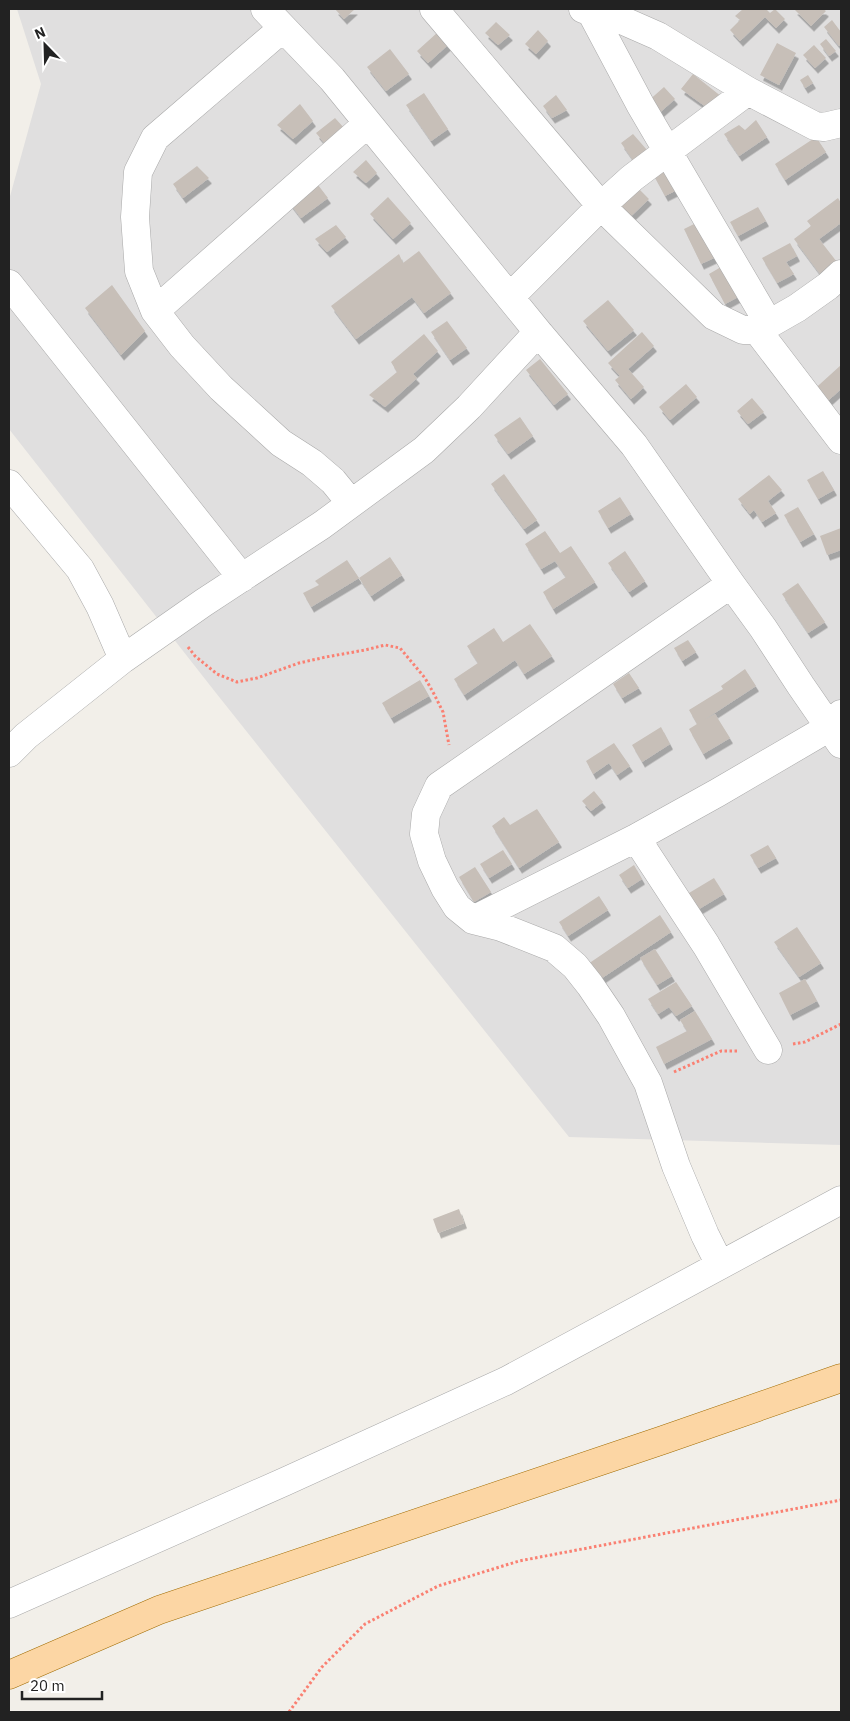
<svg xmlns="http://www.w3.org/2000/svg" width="850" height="1721" viewBox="0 0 850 1721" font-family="'IBM Plex Sans',sans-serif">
<defs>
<filter id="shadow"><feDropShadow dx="3" dy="5.5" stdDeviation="0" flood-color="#0004"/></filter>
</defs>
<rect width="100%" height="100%" fill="#f2efe9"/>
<path fill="#e0dfdf" d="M 17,9 L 841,9 L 841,1145 L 569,1137 L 216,693 L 9,429 L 9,200 L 41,84 Z"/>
<path fill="#c7bfb8" filter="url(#shadow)" d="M 335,9 L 355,9 L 344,19 Z
M 743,9 L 766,9 L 770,13 L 775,9 L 785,19 L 776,28 L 765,17 L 740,41 L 730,30 L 740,20 L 735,16 Z
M 794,9 L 823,9 L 826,11 L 811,26 Z
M 832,20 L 841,32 L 841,44 L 839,46 L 824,27 Z
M 496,22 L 510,35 L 498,45 L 485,33 Z
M 538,30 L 548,41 L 536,54 L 525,44 Z
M 438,32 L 449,44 L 428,63 L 417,51 Z
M 826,39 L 836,51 L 829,56 L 820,44 Z
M 777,43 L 796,53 L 779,85 L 760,75 Z
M 814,45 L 826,58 L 815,68 L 803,55 Z
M 390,49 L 409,74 L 386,91 L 367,67 Z
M 693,74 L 722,97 L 709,109 L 681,89 Z
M 808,75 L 813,83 L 805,88 L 800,80 Z
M 664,87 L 675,99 L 657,115 L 646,103 Z
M 424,93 L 448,129 L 431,141 L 406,105 Z
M 556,95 L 567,110 L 552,118 L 543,106 Z
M 300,104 L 313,121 L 293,139 L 277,125 Z
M 335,118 L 345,129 L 326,145 L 316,133 Z
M 756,120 L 767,137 L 739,156 L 724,134 L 739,125 L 745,130 Z
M 633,134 L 647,150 L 633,160 L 621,143 Z
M 816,137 L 826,152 L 785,180 L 775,164 Z
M 366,160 L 377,173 L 366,183 L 353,172 Z
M 664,165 L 677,190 L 665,196 L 652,172 Z
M 197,166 L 209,178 L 183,198 L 173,184 Z
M 315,181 L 328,198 L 301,218 L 288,201 Z
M 635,185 L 649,199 L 627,220 L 613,206 Z
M 388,197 L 411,223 L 393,239 L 370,214 Z
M 838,198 L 841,203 L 841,223 L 819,239 L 837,262 L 820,274 L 794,239 L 811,226 L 807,221 Z
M 758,207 L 766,221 L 738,236 L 730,222 Z
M 698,222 L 716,257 L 701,264 L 684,229 Z
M 336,225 L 346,237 L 327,252 L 315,239 Z
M 790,243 L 797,256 L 786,262 L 794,274 L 777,283 L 762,258 Z
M 419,251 L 451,293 L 424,313 L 412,297 L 356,339 L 331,306 L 399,254 L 403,263 Z
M 721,267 L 738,297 L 725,304 L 709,274 Z
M 112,285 L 145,331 L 121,355 L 85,308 Z
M 608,300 L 634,330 L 608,351 L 583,321 Z
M 447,321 L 467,348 L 450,360 L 431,332 Z
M 642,332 L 654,346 L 628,369 L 644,387 L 631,399 L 615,380 L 620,376 L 608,363 Z
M 424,334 L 438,351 L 413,374 L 417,378 L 385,407 L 369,395 L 397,372 L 391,362 Z
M 540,359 L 568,394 L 554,405 L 526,370 Z
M 841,365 L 841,389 L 821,407 L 809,394 Z
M 686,384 L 697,397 L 670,420 L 659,407 Z
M 752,398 L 764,412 L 748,424 L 737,411 Z
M 520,417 L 533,436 L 508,454 L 494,435 Z
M 823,471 L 834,490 L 818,499 L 807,480 Z
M 504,474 L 537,520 L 524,529 L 491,484 Z
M 769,475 L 782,490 L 768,501 L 776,513 L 762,522 L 754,510 L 750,514 L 738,499 Z
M 620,497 L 631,514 L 608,528 L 598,511 Z
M 798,507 L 814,534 L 800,542 L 784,515 Z
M 841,528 L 841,550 L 827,555 L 820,536 Z
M 545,531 L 560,553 L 571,546 L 595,582 L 553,609 L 543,592 L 566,577 L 555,561 L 541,569 L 525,544 Z
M 625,551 L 645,581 L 629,592 L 608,563 Z
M 390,557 L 402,575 L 371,596 L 359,578 L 311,607 L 303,593 L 319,585 L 315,581 L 347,560 L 359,578 Z
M 798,583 L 825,622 L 808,633 L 782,594 Z
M 530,624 L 552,656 L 524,674 L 515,660 L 464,695 L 454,679 L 478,663 L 467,646 L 494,628 L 503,642 Z
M 688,640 L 696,652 L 682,661 L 674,648 Z
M 745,669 L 756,686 L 704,720 L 715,714 L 730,738 L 703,754 L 689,729 L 697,724 L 689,710 L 723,689 L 721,686 Z
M 629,673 L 639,688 L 622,698 L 613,684 Z
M 420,680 L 429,696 L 391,718 L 382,703 Z
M 661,727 L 670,744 L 642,762 L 632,745 Z
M 614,743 L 630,766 L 617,775 L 609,763 L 593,774 L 586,761 Z
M 594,791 L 603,802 L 591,811 L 582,801 Z
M 537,809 L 559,842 L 519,868 L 492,826 L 504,817 L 510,825 Z
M 768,845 L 776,858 L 758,868 L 750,855 Z
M 503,850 L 512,864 L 489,878 L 480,864 Z
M 634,865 L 642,879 L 628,888 L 619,875 Z
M 475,867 L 491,892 L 474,902 L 459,877 Z
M 714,878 L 724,894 L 689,915 L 679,899 Z
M 599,896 L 608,910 L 568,936 L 559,922 Z
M 660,915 L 671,932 L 599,980 L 588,964 Z
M 797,927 L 821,963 L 799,977 L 774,942 Z
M 655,949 L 672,976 L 657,985 L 640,958 Z
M 805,979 L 817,1001 L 790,1015 L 779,993 Z
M 676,982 L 692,1006 L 676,1016 L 669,1007 L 658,1014 L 648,999 Z
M 695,1011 L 712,1039 L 664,1064 L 656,1047 L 687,1031 L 680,1020 Z
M 459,1209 L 464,1223 L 438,1233 L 433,1219 Z"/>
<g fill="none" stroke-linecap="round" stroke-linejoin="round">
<g stroke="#a9a9a9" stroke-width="29">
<path id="minor" d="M 265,9 L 332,79 L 538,332 L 634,445 L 731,584 L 763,628 L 801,686 L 841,744
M 434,9 L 601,206 L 632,178 L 748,91
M 583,9 L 591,12 L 617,18 L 658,36 L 748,91 L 815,126 L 824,127 L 841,123
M 591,12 L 641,106 L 769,324
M 283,28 L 155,138 L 138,172 L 135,217 L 139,271 L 155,311 L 182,346 L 221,388 L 281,443 L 312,463 L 333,481 L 351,503
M 9,284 L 242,578
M 510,297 L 601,206 L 714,316 L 743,330 L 757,330 L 769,324 L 797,308 L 828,286 L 841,274
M 155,311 L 367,124
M 757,330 L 841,440
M 9,484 L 80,569 L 100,606 L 123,659
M 9,753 L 26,736 L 123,659 L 203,603 L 322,525 L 424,450 L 469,407 L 538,332
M 636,838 L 706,945 L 768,1050
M 473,920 L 636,838 L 717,793 L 830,727 L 841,714
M 720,1265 L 705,1235 L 676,1166 L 648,1083 L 611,1016 L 590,985 L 575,966 L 554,948 L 501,927 L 473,920 L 457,907 L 445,888 L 432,861 L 424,834 L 426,814 L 439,786 L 731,584
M 9,1604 L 284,1482 L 506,1381 L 841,1200"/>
</g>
<g stroke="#a06b00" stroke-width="29">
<path id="major" d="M 9,1675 L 159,1610 L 663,1440 L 841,1378"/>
</g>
<path stroke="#fa8072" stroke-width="3" stroke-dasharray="2.5 2.5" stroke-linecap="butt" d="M 188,647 L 195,656 L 217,674 L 237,682 L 257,678 L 299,663 L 326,657 L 365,650 L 385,645 L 400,648 L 425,678 L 434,694 L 443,712 L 449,745
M 793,1044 L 805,1042 L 841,1024
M 674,1072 L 721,1051 L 738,1051
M 289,1712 L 322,1667 L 365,1624 L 438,1586 L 519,1561 L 841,1500"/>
<use href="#minor" stroke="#fff" stroke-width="28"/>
<use href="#major" stroke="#fcd6a4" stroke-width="28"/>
</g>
<rect width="850" height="1721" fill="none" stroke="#222222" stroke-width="20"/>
<g transform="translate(45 45) rotate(337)" stroke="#ffffff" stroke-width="4" paint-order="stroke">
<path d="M0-4L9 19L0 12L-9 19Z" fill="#222222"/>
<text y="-8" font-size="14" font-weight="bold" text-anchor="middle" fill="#222222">N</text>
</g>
<path d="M22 1691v8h80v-8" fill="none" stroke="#222222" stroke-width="2.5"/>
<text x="30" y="1691" font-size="15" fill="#222222" stroke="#ffffff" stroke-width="4" paint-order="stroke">20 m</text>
</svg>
